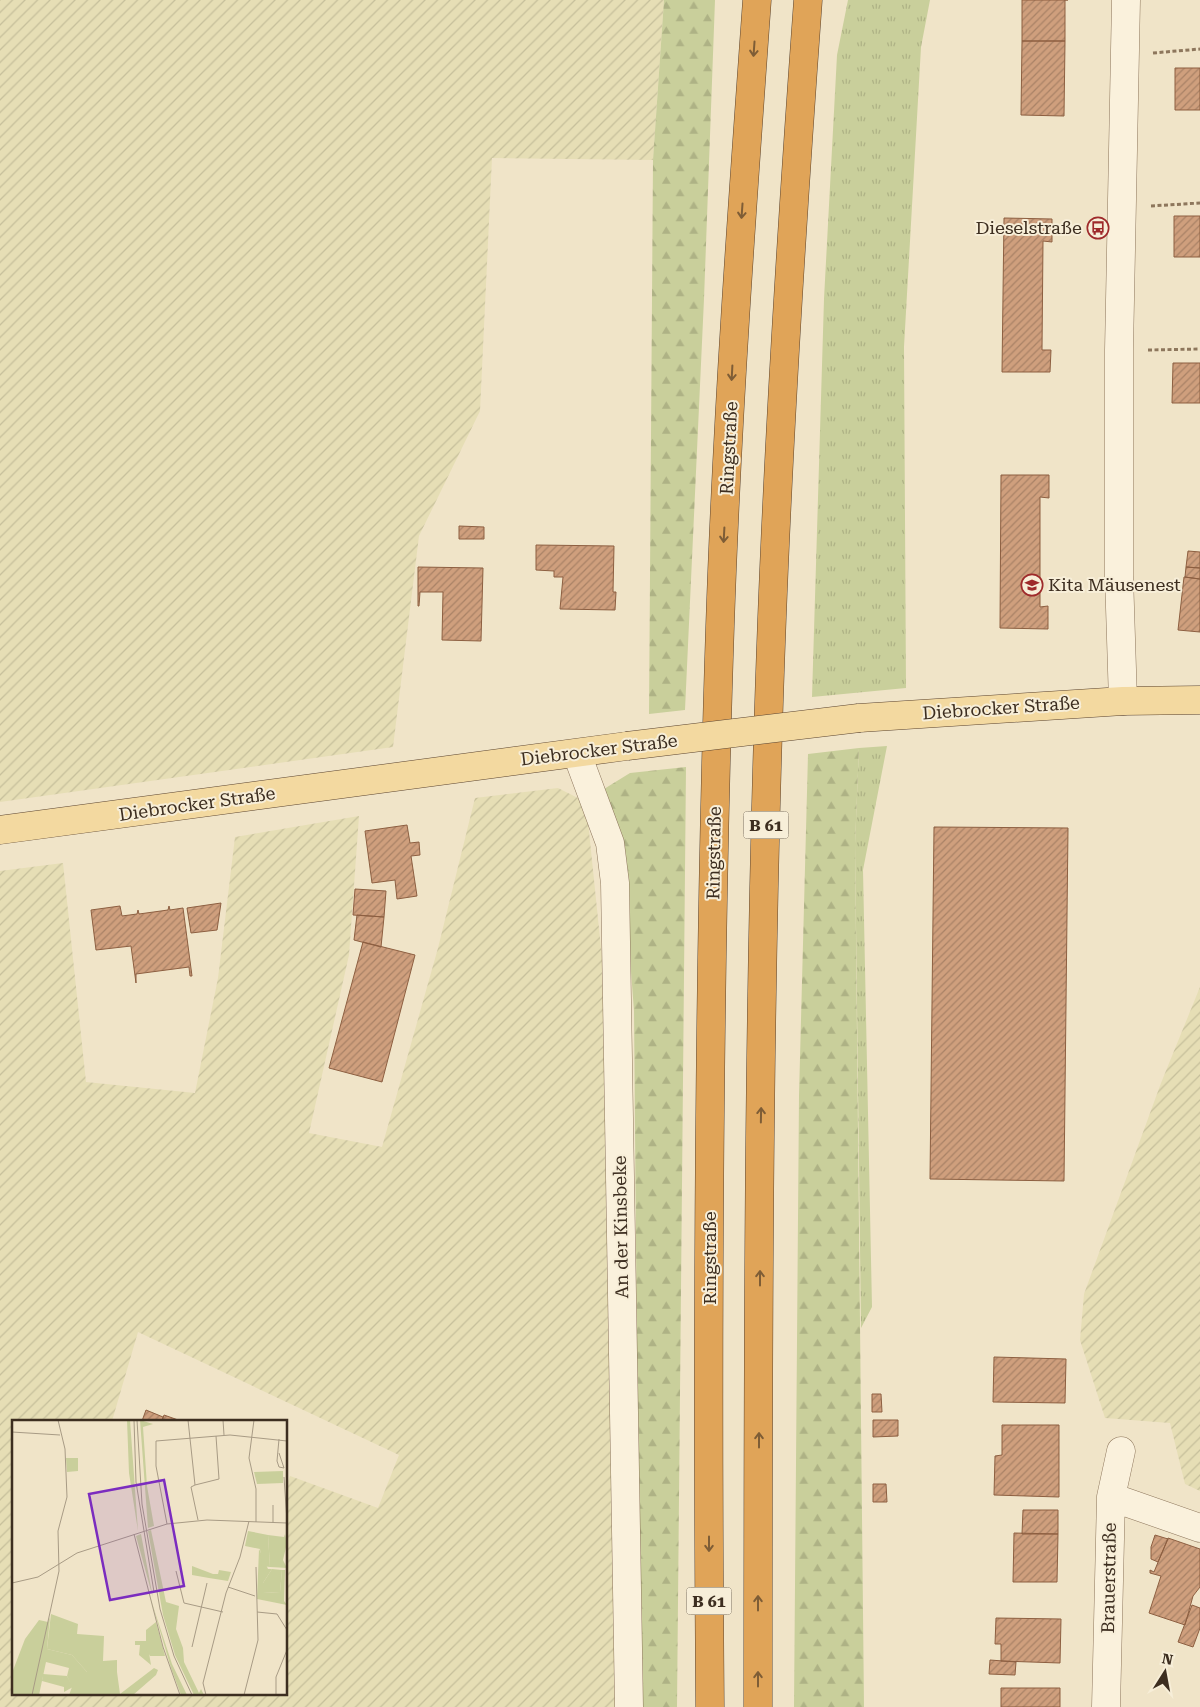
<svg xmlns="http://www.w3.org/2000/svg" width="1200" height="1707" viewBox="0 0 1200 1707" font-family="'Roboto Serif',serif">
<defs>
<pattern id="farmland-furrows" width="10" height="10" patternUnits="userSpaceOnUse" patternTransform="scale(1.25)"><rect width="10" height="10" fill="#e6deb5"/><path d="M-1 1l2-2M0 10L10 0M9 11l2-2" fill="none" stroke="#c6bf9b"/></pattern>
<pattern id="grass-tufts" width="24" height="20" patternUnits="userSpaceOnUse" patternTransform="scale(1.25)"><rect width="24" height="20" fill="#c9cf9b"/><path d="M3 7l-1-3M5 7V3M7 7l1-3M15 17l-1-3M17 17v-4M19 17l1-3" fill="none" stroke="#aeb285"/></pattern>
<pattern id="forest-firs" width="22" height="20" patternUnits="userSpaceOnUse" patternTransform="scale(1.25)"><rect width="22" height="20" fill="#c9cf9b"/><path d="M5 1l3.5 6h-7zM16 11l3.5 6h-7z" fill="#aeb285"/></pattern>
<pattern id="building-hatch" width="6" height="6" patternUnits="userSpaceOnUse" patternTransform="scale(1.25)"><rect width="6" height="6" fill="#cf9f7d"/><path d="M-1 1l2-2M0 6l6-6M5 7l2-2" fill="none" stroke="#a98266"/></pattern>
</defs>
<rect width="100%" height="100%" fill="#f0e4c8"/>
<path fill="url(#farmland-furrows)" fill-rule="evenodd" d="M 0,0 L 664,0 L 653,160 L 492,158 L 480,411 L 419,536 L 393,747 L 0,802 Z
M 558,788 L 586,802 L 608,1016 L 620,1707 L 0,1707 L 0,871 L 63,863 L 86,1082 L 195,1093 L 218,978 L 235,837 L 359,816 L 349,955 L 309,1133 L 382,1147 L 438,948 L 475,798 ZM 138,1332 L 399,1455 L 378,1508 L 290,1476 L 286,1487 L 286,1693 L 14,1693 L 14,1421 L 112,1421 Z
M 1200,987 L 1200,1491 L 1185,1484 L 1170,1423 L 1105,1418 L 1080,1340 L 1084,1294 L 1161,1083 Z"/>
<path fill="url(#grass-tufts)" d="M 848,0 L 930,0 L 921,47 L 904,347 L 906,688 L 812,697 L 824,299 L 837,55 Z
M 887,746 L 863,870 L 872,1307 L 861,1328 L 855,844 L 859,748 Z"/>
<path fill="url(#forest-firs)" d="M 664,0 L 715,0 L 704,299 L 685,710 L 649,714 L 653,160 Z
M 859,748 L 855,844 L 864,1707 L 794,1707 L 799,1096 L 808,754 Z
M 686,767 L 677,1707 L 640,1707 L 634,1011 L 621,839 L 604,789 L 630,773 Z"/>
<path fill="url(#building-hatch)" stroke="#8d5f41" d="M 1022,0 L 1068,0 L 1065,0 L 1065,41 L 1022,41 Z
M 1022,41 L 1065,41 L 1064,116 L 1021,115 Z
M 1175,68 L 1200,68 L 1200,110 L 1175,110 Z
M 1174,216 L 1200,216 L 1200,257 L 1174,257 Z
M 1004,218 L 1052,219 L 1052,242 L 1043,241 L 1042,350 L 1051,350 L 1050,372 L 1002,372 Z
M 1173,363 L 1200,363 L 1200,403 L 1172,403 Z
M 1001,475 L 1049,475 L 1049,498 L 1040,497 L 1040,607 L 1048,606 L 1048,629 L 1000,628 Z
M 459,526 L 484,527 L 484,539 L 459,539 Z
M 536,545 L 614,546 L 613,592 L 616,592 L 615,610 L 560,609 L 563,577 L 554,577 L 554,571 L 536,570 Z
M 1188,551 L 1200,552 L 1200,568 L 1186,567 Z
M 418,567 L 483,568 L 481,641 L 442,640 L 443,592 L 420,592 L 419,606 L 418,606 Z
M 1186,567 L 1200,568 L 1200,579 L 1185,577 Z
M 1184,577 L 1200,579 L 1200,632 L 1178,630 Z
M 407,825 L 410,843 L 419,842 L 420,855 L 411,856 L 417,896 L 397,899 L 395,880 L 372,883 L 365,831 Z
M 934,827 L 1068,828 L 1064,1181 L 930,1179 Z
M 355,889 L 386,891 L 384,917 L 353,915 Z
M 221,903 L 217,930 L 191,933 L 187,908 Z
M 120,906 L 122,916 L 137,914 L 138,910 L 139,914 L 168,910 L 169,906 L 170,910 L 183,908 L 192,976 L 190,976 L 189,967 L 136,974 L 136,983 L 131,946 L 96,950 L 91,910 Z
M 357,915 L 384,917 L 381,947 L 354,940 Z
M 363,942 L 415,955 L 382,1082 L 329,1068 Z
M 994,1357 L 1066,1359 L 1065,1403 L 993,1402 Z
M 872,1394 L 881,1394 L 882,1412 L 872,1412 Z
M 146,1410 L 163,1417 L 162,1421 L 142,1421 Z
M 164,1415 L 181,1421 L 162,1421 Z
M 873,1420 L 898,1420 L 898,1436 L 873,1437 Z
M 1002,1425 L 1059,1425 L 1059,1497 L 994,1495 L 995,1456 L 1002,1455 Z
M 873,1484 L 886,1484 L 887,1502 L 873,1502 Z
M 1023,1510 L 1058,1510 L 1058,1534 L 1022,1534 Z
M 1014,1533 L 1058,1534 L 1057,1582 L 1013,1582 Z
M 1155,1535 L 1168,1539 L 1158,1562 L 1151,1559 L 1151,1547 Z
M 1168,1538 L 1200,1549 L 1200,1587 L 1193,1596 L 1185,1625 L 1149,1613 L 1161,1576 L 1150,1573 L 1150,1570 L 1154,1572 Z
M 1192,1605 L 1200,1608 L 1200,1628 L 1193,1647 L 1178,1642 Z
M 996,1618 L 1061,1619 L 1060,1663 L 1001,1661 L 1001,1644 L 995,1644 Z
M 990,1660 L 1016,1662 L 1015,1675 L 989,1674 Z
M 1001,1688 L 1060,1688 L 1060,1707 L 1001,1707 Z"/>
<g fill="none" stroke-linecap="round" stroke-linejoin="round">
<g stroke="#8d765c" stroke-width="29">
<path id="minor" d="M 1123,701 L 1119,576 L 1119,350 L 1126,0
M 577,754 L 610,843 L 615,883 L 629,1707
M 1111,1497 L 1200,1528
M 1106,1707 L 1111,1497 L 1121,1451"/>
</g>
<g stroke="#5b4430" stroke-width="29">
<path id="major" d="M 859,718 L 1123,701 L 1200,700
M 0,830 L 627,746"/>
</g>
<g stroke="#5b4430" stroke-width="29">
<path id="highway" d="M 710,1707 C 707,1347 708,986 720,626 C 727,417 742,208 757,0
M 758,1707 C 758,1344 758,980 772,617 C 780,411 793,206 808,0"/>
</g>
<path stroke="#8d765c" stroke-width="3" stroke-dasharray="4 2.5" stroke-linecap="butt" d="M 1153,53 L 1200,49
M 1151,206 L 1200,203
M 1148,350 L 1200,349"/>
<use href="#minor" stroke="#faf1dc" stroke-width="28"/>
<use href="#major" stroke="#f3d9a0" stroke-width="28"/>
<use href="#highway" stroke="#e0a458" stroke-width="28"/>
<g stroke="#5b4430" stroke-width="29" stroke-linecap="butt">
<path id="major-bridge" d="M 627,746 L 859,718"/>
</g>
<use href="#major-bridge" stroke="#f3d9a0" stroke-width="28"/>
</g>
<defs><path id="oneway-shaft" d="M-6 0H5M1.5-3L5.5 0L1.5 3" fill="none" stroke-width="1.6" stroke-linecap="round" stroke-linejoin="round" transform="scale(1.25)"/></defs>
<g stroke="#7e5d36">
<use href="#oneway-shaft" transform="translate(754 49) rotate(94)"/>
<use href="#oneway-shaft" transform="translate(742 211) rotate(94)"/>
<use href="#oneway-shaft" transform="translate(732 373) rotate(93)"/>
<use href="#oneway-shaft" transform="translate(724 535) rotate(93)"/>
<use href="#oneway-shaft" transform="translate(761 1115) rotate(-89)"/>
<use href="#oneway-shaft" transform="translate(760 1278) rotate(-90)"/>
<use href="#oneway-shaft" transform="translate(759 1440) rotate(-90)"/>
<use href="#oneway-shaft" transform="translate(709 1544) rotate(90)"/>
<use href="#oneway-shaft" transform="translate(758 1603) rotate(-90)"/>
<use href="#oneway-shaft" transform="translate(758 1679) rotate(-90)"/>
</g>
<defs>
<g id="bus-ring" transform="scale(1.125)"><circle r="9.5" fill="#f7eed8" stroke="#9e2a2b" stroke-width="1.5"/><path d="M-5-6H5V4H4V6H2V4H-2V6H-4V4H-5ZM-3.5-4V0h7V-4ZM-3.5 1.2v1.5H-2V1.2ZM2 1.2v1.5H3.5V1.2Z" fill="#9e2a2b"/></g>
<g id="school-ring" transform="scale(1.125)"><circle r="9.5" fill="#f7eed8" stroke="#9e2a2b" stroke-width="1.5"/><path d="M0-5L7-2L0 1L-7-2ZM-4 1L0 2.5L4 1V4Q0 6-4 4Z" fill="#9e2a2b"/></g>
</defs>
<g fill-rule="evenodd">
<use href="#bus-ring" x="1098" y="228"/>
<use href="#school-ring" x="1032" y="585"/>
</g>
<g text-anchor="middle" stroke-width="4" stroke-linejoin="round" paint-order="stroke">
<g fill="#f7eed8" stroke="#756857" stroke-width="1">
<rect x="743.5" y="811.5" width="45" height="27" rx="4"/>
<rect x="686.5" y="1587.5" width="45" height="27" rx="4"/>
</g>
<g font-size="16" font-weight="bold" fill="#3d2e20">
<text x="766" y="831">B 61</text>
<text x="709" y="1607">B 61</text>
</g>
<g font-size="18" fill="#3d2e20" stroke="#f7eed8" text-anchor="end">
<text x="1082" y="234">Dieselstraße</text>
<text x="1048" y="591" text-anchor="start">Kita Mäusenest</text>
</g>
<g font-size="18" fill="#3d2e20" stroke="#f7eed8">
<text transform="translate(729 448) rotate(-87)" y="6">Ringstraße</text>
<text transform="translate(1001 708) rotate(-4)" y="6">Diebrocker Straße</text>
<text transform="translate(599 750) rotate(-7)" y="6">Diebrocker Straße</text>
<text transform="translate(197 804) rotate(-8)" y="6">Diebrocker Straße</text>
<text transform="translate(714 853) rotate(-89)" y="6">Ringstraße</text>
<text transform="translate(621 1227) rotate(-91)" y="6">An der Kinsbeke</text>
<text transform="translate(710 1258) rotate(-90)" y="6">Ringstraße</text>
<text transform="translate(1109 1578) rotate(-89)" y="6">Brauerstraße</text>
</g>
</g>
<g transform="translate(12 1420)">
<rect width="275" height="275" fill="#f0e4c8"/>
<path d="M 128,0 L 141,4 L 131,7 L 135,66 L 142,106 L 136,108 ZM 271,51 L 271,63 L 245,64 L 242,52 ZM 180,146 L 201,154 L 206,154 L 207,150 L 219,152 L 216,161 L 197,158 L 180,155 ZM 260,149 L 270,150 L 268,172 L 251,173 L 251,163 ZM 138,177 L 160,244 L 175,275 L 169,275 L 159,248 ZM 39,194 L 66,204 L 65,214 L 92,216 L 91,241 L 105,240 L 105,252 L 75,252 L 60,235 L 35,229 ZM 123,221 L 135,221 L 139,245 L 127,235 L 128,225 L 123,225 ZM 31,254 L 55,256 L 61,267 L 52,272 L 52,267 L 30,261 Z" fill="#c9cf9b"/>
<path d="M 115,0 L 118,0 L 126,111 L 117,53 ZM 54,38 L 66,38 L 66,51 L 55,52 ZM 139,110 L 154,182 L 167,186 L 164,209 L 171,228 L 172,242 L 187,273 L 189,269 L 192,275 L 182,275 L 163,235 L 151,195 L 136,111 ZM 129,114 L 141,178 L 124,116 ZM 273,114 L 275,123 L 271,140 L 275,148 L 258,147 L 256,115 L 272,117 ZM 247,129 L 256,149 L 260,149 L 251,163 L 251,173 L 268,172 L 270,150 L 273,150 L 272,181 L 275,185 L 245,179 ZM 38,197 L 35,229 L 60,235 L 75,252 L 105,252 L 108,274 L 142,248 L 146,250 L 144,255 L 121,275 L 57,275 L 60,267 L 55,256 L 57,248 L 34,242 L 27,275 L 0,275 L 0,253 L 13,219 L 27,200 L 36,202 ZM 144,202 L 153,236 L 138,236 L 134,229 L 134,210 Z" fill="#c9cf9b"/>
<path d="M 236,111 L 256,115 L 258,147 L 250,146 L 248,129 L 233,126 Z" fill="#c9cf9b"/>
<path fill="none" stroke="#a89b85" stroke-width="1" d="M 122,0 L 124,62 L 142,172M 125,0 L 130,84 L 148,189 L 162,236 L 180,275M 176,0 L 183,65 L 179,67 L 186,100M 211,0 L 212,15M 242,0 L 237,38 L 244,69 L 244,102M 0,12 L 48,15M 267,33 L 272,48 L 267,47 L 265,41 L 267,19M 272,57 L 275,101M 183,65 L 207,59 L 204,16M 261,85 L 261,103M 155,104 L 144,46 L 144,21 L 218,15 L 275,21M 122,114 L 151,227 L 168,275M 164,151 L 172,183 L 211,192M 0,163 L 26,157 L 65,133 L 155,104 L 195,100 L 275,103M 216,167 L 243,176M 245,192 L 265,194 L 275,210M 180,227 L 195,163M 20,275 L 47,151 L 46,111 L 55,77 L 53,29 L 46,0M 194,275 L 191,263 L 214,173 L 228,137 L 237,101M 232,275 L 246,220 L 244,147M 264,275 L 264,257 L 275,230"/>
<path fill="#7b2cbf" fill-opacity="0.15" stroke="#7b2cbf" stroke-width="2.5" d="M 152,60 L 172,166 L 98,180 L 77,74 Z"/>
<rect width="275" height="275" fill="none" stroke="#3d2e20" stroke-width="2.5"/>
</g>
<g transform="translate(1165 1672) rotate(11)" stroke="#f7eed8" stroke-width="4" paint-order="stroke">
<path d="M0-4L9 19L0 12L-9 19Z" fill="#3d2e20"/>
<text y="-8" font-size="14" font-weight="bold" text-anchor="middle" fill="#3d2e20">N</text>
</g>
</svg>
